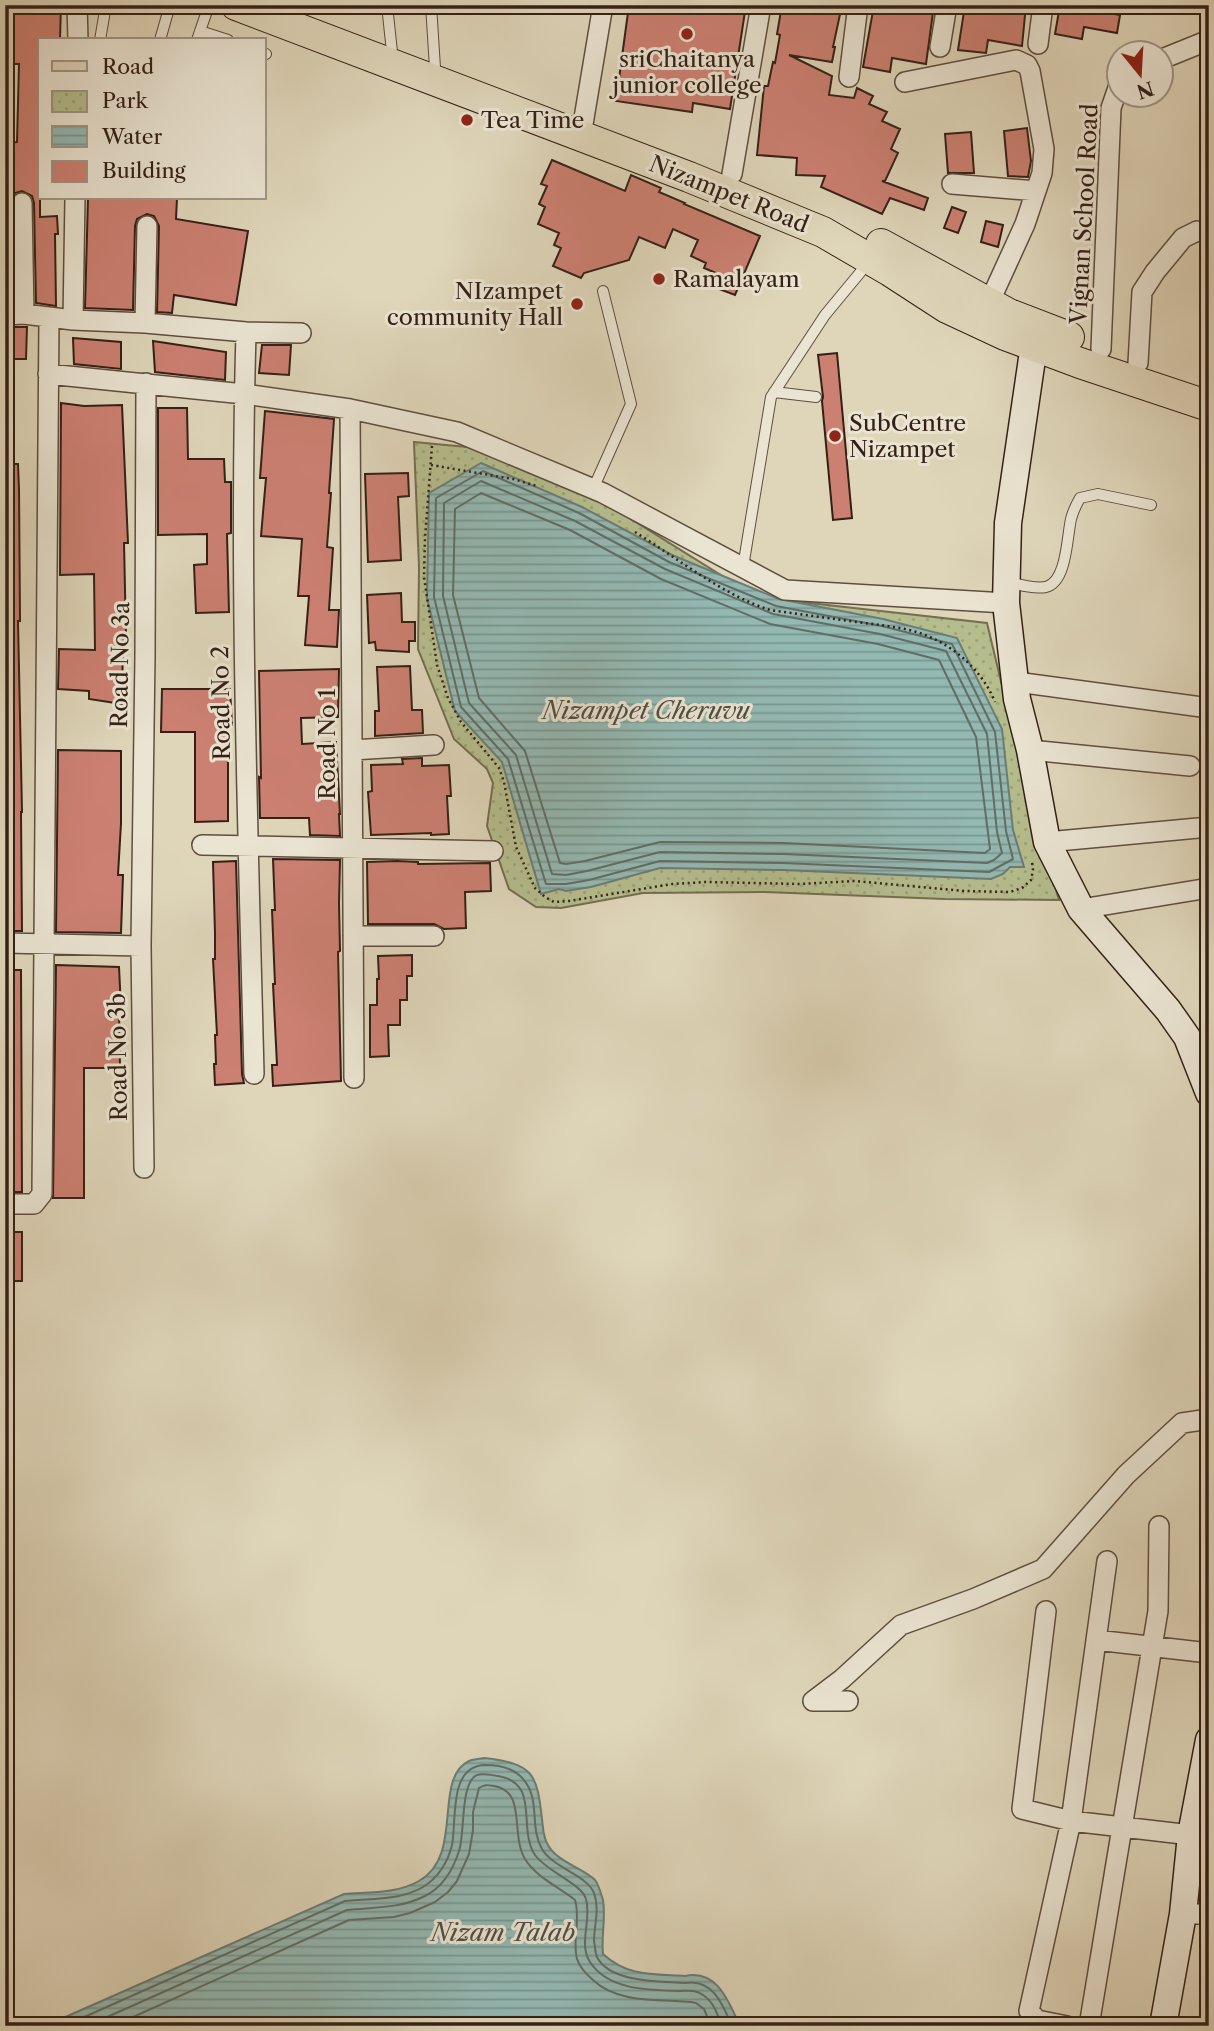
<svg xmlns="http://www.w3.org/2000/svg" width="1214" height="2031" viewBox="0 0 1214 2031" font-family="'Libre Caslon Text',serif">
<defs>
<pattern id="park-dots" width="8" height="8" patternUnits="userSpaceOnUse" patternTransform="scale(1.75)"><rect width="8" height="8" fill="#b5bd8d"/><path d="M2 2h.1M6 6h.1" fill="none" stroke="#9ca279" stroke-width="1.8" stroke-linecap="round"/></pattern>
<pattern id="water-rules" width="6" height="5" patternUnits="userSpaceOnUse" patternTransform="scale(1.75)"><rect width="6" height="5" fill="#93b9b3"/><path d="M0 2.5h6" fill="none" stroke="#799691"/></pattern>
</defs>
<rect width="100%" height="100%" fill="#dfd6ba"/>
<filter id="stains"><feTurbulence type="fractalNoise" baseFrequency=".00286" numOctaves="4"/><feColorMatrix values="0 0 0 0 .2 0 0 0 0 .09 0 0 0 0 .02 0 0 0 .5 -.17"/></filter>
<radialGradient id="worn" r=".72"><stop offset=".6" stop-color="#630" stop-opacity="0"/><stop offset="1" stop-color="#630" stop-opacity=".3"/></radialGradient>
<path fill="url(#park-dots)" stroke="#746e52" stroke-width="2" d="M 414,442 L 478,448 L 594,496 L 729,580 L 774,599 L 987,623 L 1032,811 L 1059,900 L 945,899 L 765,892 L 643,893 L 561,908 L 536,907 L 509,889 L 487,826 L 493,783 L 487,769 L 454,739 L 418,649 L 419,567 Z"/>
<path fill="url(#water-rules)" stroke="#6d7c74" stroke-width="2" d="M 481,463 L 582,507 L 672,555 L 779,599 L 883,619 L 957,638 L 1002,729 L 1013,830 L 1024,867 L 1010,867 L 1003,874 L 991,879 L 783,870 L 660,868 L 591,887 L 566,891 L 559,889 L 541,894 L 502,762 L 455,711 L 427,598 L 429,493 Z
M 485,1758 C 533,1764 537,1773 542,1819 C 543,1827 543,1838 548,1845 C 556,1861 584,1869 595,1880 C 599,1885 601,1894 603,1900 C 606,1918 601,1936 603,1954 C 628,1977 653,1974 685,1976 C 718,1969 729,2003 740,2026 L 45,2026 L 344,1894 C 369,1892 396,1894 419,1881 C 465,1855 432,1779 469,1761 C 474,1759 480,1759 485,1758 Z"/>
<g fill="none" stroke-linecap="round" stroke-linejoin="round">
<path stroke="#646c64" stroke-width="2" d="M 483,471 L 579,513 L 669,562 L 776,606 L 882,626 L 952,644 L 995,732 L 1006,831 L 1013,859 L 989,872 L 783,863 L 660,861 L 589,880 L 566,884 L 546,884 L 508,759 L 461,707 L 434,597 L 436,498 Z
M 481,481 L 575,521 L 665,569 L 773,614 L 880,634 L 946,651 L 987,734 L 997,832 L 1002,853 L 994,860 L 987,863 L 784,854 L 660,852 L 587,871 L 566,875 L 552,874 L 516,755 L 469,703 L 443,596 L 444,503 Z
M 481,493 L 570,530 L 661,579 L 770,624 L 878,644 L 939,660 L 976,737 L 990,849 L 985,853 L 784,843 L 660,842 L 585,861 L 566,864 L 560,863 L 525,751 L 479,698 L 453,595 L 455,509 Z
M 64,2026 L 345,1901 C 371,1898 399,1901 423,1887 C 438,1878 448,1862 452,1845 C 457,1821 448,1766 485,1765 C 499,1765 514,1768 523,1779 C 541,1799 529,1827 542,1849 C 553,1868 587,1875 594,1893 C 600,1909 594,1925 594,1941 C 595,1945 595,1953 597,1957 C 610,1983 660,1981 685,1983 C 713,1978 723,2005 732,2026
M 87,2026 L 347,1910 C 374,1907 399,1909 425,1896 C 443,1887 453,1870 459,1851 C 465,1835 460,1782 477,1775 C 483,1773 491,1775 498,1776 C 541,1783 517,1828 535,1855 C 546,1871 582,1884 586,1899 C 592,1919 578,1944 590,1962 C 608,1990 648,1990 678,1991 C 687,1991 695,1989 703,1995 C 714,2002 717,2014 722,2026
M 113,2026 L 349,1920 L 394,1917 L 410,1913 L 435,1902 L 448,1892 L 457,1881 L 469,1854 L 473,1830 L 473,1812 L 479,1788 C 485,1784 488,1785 494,1786 C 527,1791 510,1834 525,1859 C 537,1878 559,1887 575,1900 C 581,1919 572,1939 577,1959 C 580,1968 586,1974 593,1980 C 614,2000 647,2000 675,2001 C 682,2002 689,2001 696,2003 L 704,2009 L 711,2026"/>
</g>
<path fill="#cc8072" stroke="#342016" stroke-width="2" d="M 5,5 L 61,5 L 60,40 L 40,40 L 40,217 L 57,216 L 58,234 L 55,234 L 56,306 L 36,303 L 34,203 L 32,196 L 22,191 L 15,193 L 10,203 L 12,302 L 5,303 L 5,143 L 17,142 L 19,64 L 5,64 Z
M 629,5 L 746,5 L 730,109 L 693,103 L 692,112 L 616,101 Z
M 782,5 L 842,5 L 833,47 L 835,47 L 832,62 L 789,55 L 832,76 L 829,95 L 854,98 L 857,88 L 873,96 L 869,104 L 887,112 L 882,121 L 900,129 L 891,149 L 898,153 L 885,181 L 882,181 L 928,198 L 924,210 L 890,198 L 882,214 L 821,187 L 825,176 L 796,175 L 797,158 L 757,155 L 764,86 L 768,86 L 773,62 L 775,63 L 780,35 L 777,34 Z
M 874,5 L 934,5 L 926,64 L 892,58 L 890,72 L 863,67 Z
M 965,5 L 1026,5 L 1022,46 L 988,40 L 986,53 L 958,50 Z
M 1060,5 L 1088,5 L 1087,9 L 1120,15 L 1117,33 L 1084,27 L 1082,39 L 1055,34 Z
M 1027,128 L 1031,161 L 1028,177 L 1008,176 L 1004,131 Z
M 971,132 L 974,173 L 948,173 L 945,134 Z
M 552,160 L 625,191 L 631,175 L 661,188 L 659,192 L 685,203 L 684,204 L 760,236 L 735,295 L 719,289 L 722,282 L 713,278 L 716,273 L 704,268 L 706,263 L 691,256 L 698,240 L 673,229 L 665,248 L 639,237 L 629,260 L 584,273 L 581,278 L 553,266 L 561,248 L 554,245 L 559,233 L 538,224 L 545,207 L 539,204 L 547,186 L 541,184 Z
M 88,198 L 177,198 L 176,219 L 248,231 L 236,305 L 174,295 L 172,313 L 157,312 L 159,226 L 154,216 L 147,214 L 137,219 L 135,226 L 133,310 L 85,308 Z
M 952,207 L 966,212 L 958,233 L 944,228 Z
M 986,221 L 1003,225 L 998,247 L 981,242 Z
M 7,327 L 27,327 L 26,359 L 7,359 Z
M 73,338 L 121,342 L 121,369 L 74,364 Z
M 153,341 L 226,352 L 225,380 L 155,372 Z
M 262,345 L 291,345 L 289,375 L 259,373 Z
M 837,353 L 852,518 L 833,520 L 822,401 L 823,397 L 818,355 Z
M 61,403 L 84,406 L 122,405 L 128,543 L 124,543 L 126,636 L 123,636 L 122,704 L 89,699 L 89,691 L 58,689 L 59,649 L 95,650 L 94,574 L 60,575 Z
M 158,408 L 187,408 L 188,459 L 224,459 L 225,482 L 231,482 L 231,533 L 227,534 L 229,612 L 196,613 L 194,565 L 207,564 L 207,534 L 158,535 Z
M 265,411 L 334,419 L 329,493 L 331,493 L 327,547 L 333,548 L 329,610 L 339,610 L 337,647 L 305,645 L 309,596 L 298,596 L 302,539 L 261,536 L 266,478 L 260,478 Z
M 5,464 L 18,464 L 19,489 L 20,621 L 18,621 L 22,812 L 21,812 L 22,931 L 5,931 Z
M 408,473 L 409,496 L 398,497 L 401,560 L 368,562 L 365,474 Z
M 401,593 L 402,622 L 415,622 L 415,641 L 409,641 L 409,652 L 376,650 L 375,642 L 369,643 L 367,595 Z
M 410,666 L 412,710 L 422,710 L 423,733 L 375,736 L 375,711 L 379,711 L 377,667 Z
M 339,669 L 338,717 L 301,718 L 302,744 L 336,742 L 340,814 L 339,814 L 340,836 L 310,835 L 309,818 L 260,818 L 259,777 L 261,778 L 259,671 Z
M 162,689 L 230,689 L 232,725 L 228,725 L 228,821 L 195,822 L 195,732 L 161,732 Z
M 58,750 L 121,751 L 121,823 L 118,875 L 123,875 L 121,933 L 56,932 Z
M 422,758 L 422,766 L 449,765 L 451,796 L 447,796 L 449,834 L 431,835 L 431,833 L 371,835 L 368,792 L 372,791 L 371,765 L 403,764 L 402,759 Z
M 273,859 L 340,860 L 339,904 L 340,951 L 338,952 L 341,1081 L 273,1086 L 272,1065 L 277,1065 L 273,984 L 275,984 L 272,910 L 275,910 Z
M 236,861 L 242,1074 L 244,1083 L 215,1085 L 214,1064 L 216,1064 L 215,1035 L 217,1035 L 213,959 L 215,959 L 215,933 L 213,862 Z
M 397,861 L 418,862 L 418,864 L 490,863 L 491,891 L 465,892 L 466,928 L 444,929 L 434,924 L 368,924 L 367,862 Z
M 412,955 L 412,976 L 407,976 L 407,1000 L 400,1000 L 400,1025 L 388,1025 L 389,1056 L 370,1057 L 370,1005 L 377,1005 L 377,979 L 379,979 L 378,956 Z
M 56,965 L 119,967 L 121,1008 L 119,1008 L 120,1068 L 84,1068 L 84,1198 L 53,1198 Z
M 5,970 L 21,970 L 22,1192 L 5,1192 Z
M 5,1232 L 22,1232 L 22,1281 L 5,1281 Z"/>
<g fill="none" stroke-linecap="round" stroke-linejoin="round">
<g stroke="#5f4e3f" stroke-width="12">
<path id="lane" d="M 387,5 L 392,52
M 431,5 L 435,68
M 200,31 L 228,40
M 100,40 L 106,5
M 160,40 L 170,5
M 197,40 L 209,5
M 264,53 L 266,54
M 774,392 L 816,397
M 593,489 L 631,404 L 603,291
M 744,561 L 771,397 L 825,315 L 868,263
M 1008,582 C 1020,585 1034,589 1046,587 C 1067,582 1067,536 1071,519 C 1073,511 1076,505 1080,498 L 1098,494 L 1151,505"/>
</g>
<g stroke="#5f4e3f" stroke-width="22">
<path id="street" d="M 77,5 L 78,40
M 1038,44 L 1043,5
M 940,47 L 947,5
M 1162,59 L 1209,40
M 849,77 L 858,5
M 905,82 L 1016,60 L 1027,65 L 1030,71 L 1044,149 L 1042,173 L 1025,224 L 989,303
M 583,124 L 603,5
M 732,174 L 761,5
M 952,184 L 1036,191
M 22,203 L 24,314
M 5,315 L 24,314 L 73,320 L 145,323 L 246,332 L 301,333
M 73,320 L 75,198
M 145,323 L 147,226
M 246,332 C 239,579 248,826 254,1074
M 1101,349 L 1111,108 L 1120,82
M 1138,363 L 1142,292 L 1155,272 L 1183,238 L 1197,231 L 1209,233
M 48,374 L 244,394 L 350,409 L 457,432 L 603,493 L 785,590 L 1006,603
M 350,409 L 354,1078
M 1016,682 L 1209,708
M 352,750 L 434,745
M 1030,750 L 1190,766
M 1047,842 L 1209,827
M 202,845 L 493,851
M 1081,909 L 1209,888
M 353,936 L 434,936
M 5,943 L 141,946
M 144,1168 L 141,946 L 145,656 L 146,383
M 5,1204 L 34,1204 L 42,1194 L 49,318
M 1046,1611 L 1022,1809 L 1071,1821 L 1107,1561
M 1096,1640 L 1209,1653
M 848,1701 L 813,1701 L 842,1679 L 901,1625 L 973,1599 L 1043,1569 L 1126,1475 L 1182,1423 L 1209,1419
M 1183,1914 L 1209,1914
M 1067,2026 L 1037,2020 L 1029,2011 L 1071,1821 L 1191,1835
M 1089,2026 L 1158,1611 L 1159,1526"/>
</g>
<g stroke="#342016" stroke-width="29">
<path id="secondary" d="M 1034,345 L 1008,523 L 1006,603 L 1017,699 L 1030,750 L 1047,842 L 1081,909 L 1168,1010 L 1187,1037 L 1209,1093
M 1163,2026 L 1183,1914 L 1191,1835 L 1209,1740"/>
</g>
<g stroke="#342016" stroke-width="32">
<path id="primary" d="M 236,5 L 689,177 L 823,232 L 890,271 L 947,308 L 1005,335 L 1080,363 L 1209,406
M 881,244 L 1009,314 L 1069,337"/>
</g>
<path stroke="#342016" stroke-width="2.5" stroke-dasharray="2 3.5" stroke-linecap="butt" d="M 432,446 L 425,538 L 424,577 L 437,665 L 448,698 L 461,722 L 499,768 L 504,782 L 516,847 L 535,888 L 545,897 L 554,902 L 569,901 L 672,884 L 706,882 L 800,884 L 854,881 L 965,891 L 1010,892 L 1022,888 L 1031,880 L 1033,870 L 1032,862
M 431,465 L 513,479 L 537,486
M 635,532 C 677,558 723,595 770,610 C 799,614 827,618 856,622 C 873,624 889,626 905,629 C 944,637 980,665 995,702"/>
<use href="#lane" stroke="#eae4d2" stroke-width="10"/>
<use href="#street" stroke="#eae4d2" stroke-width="19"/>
<use href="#secondary" stroke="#eae4d2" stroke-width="26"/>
<use href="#primary" stroke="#dfd6ba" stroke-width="30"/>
</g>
<g fill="#8f2418" stroke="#eae4d2" stroke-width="2.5">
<circle cx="687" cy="34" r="7"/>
<circle cx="467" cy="120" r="7"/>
<circle cx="659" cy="279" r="7"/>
<circle cx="577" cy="304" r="7"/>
<circle cx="835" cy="436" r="7"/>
</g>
<g text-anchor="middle" stroke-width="6" stroke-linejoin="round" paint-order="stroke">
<g font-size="23" fill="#342016" stroke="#eae4d2" text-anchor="start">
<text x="687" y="67" text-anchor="middle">sriChaitanya<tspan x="687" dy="26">junior college</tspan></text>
<text x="481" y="128">Tea Time</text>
<text x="673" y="287">Ramalayam</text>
<text x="563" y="299" text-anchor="end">NIzampet<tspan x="563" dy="26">community Hall</tspan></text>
<text x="849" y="431">SubCentre<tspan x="849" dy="26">Nizampet</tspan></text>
</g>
<g font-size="23" fill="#342016" stroke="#eae4d2">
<text transform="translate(729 194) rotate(22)" y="8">Nizampet Road</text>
<text transform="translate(1084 214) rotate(-87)" y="8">Vignan School Road</text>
<text transform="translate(120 665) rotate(-89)" y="8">Road No 3a</text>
<text transform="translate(221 703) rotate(-91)" y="8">Road No 2</text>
<text transform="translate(327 744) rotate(-90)" y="8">Road No 1</text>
<text transform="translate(118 1057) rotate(-91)" y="8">Road No 3b</text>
</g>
<g font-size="24" font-style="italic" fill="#504e45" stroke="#eae4d2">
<text x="646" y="719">Nizampet Cheruvu</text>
<text x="503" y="1941">Nizam Talab</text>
</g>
</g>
<rect width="1214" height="2031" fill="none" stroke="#dfd6ba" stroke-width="28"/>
<rect x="7" y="7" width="1200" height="2017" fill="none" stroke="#342016" stroke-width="3.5"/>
<rect x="14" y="14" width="1186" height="2003" fill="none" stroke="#342016" stroke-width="2"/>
<rect x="38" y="38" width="228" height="161" fill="#eae4d2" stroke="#a19687" stroke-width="2"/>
<rect x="52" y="61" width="35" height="10" fill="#dfd6ba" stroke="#a19687" stroke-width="2"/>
<text x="102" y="74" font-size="21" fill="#342016">Road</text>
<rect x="52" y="91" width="35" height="21" fill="url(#park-dots)" stroke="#a19687" stroke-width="2"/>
<text x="102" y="108" font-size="21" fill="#342016">Park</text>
<rect x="52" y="126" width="35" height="21" fill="url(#water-rules)" stroke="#a19687" stroke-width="2"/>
<text x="102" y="144" font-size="21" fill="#342016">Water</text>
<rect x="52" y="161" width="35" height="21" fill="#cc8072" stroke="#a19687" stroke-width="2"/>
<text x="102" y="178" font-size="21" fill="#342016">Building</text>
<g transform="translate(1140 74) rotate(162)"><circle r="33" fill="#eae4d2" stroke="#a19687" stroke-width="2"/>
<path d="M0-5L12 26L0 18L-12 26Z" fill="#8f2418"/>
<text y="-10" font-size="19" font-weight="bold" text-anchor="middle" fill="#342016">N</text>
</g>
<rect width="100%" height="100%" filter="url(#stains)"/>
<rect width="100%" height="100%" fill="url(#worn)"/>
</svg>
